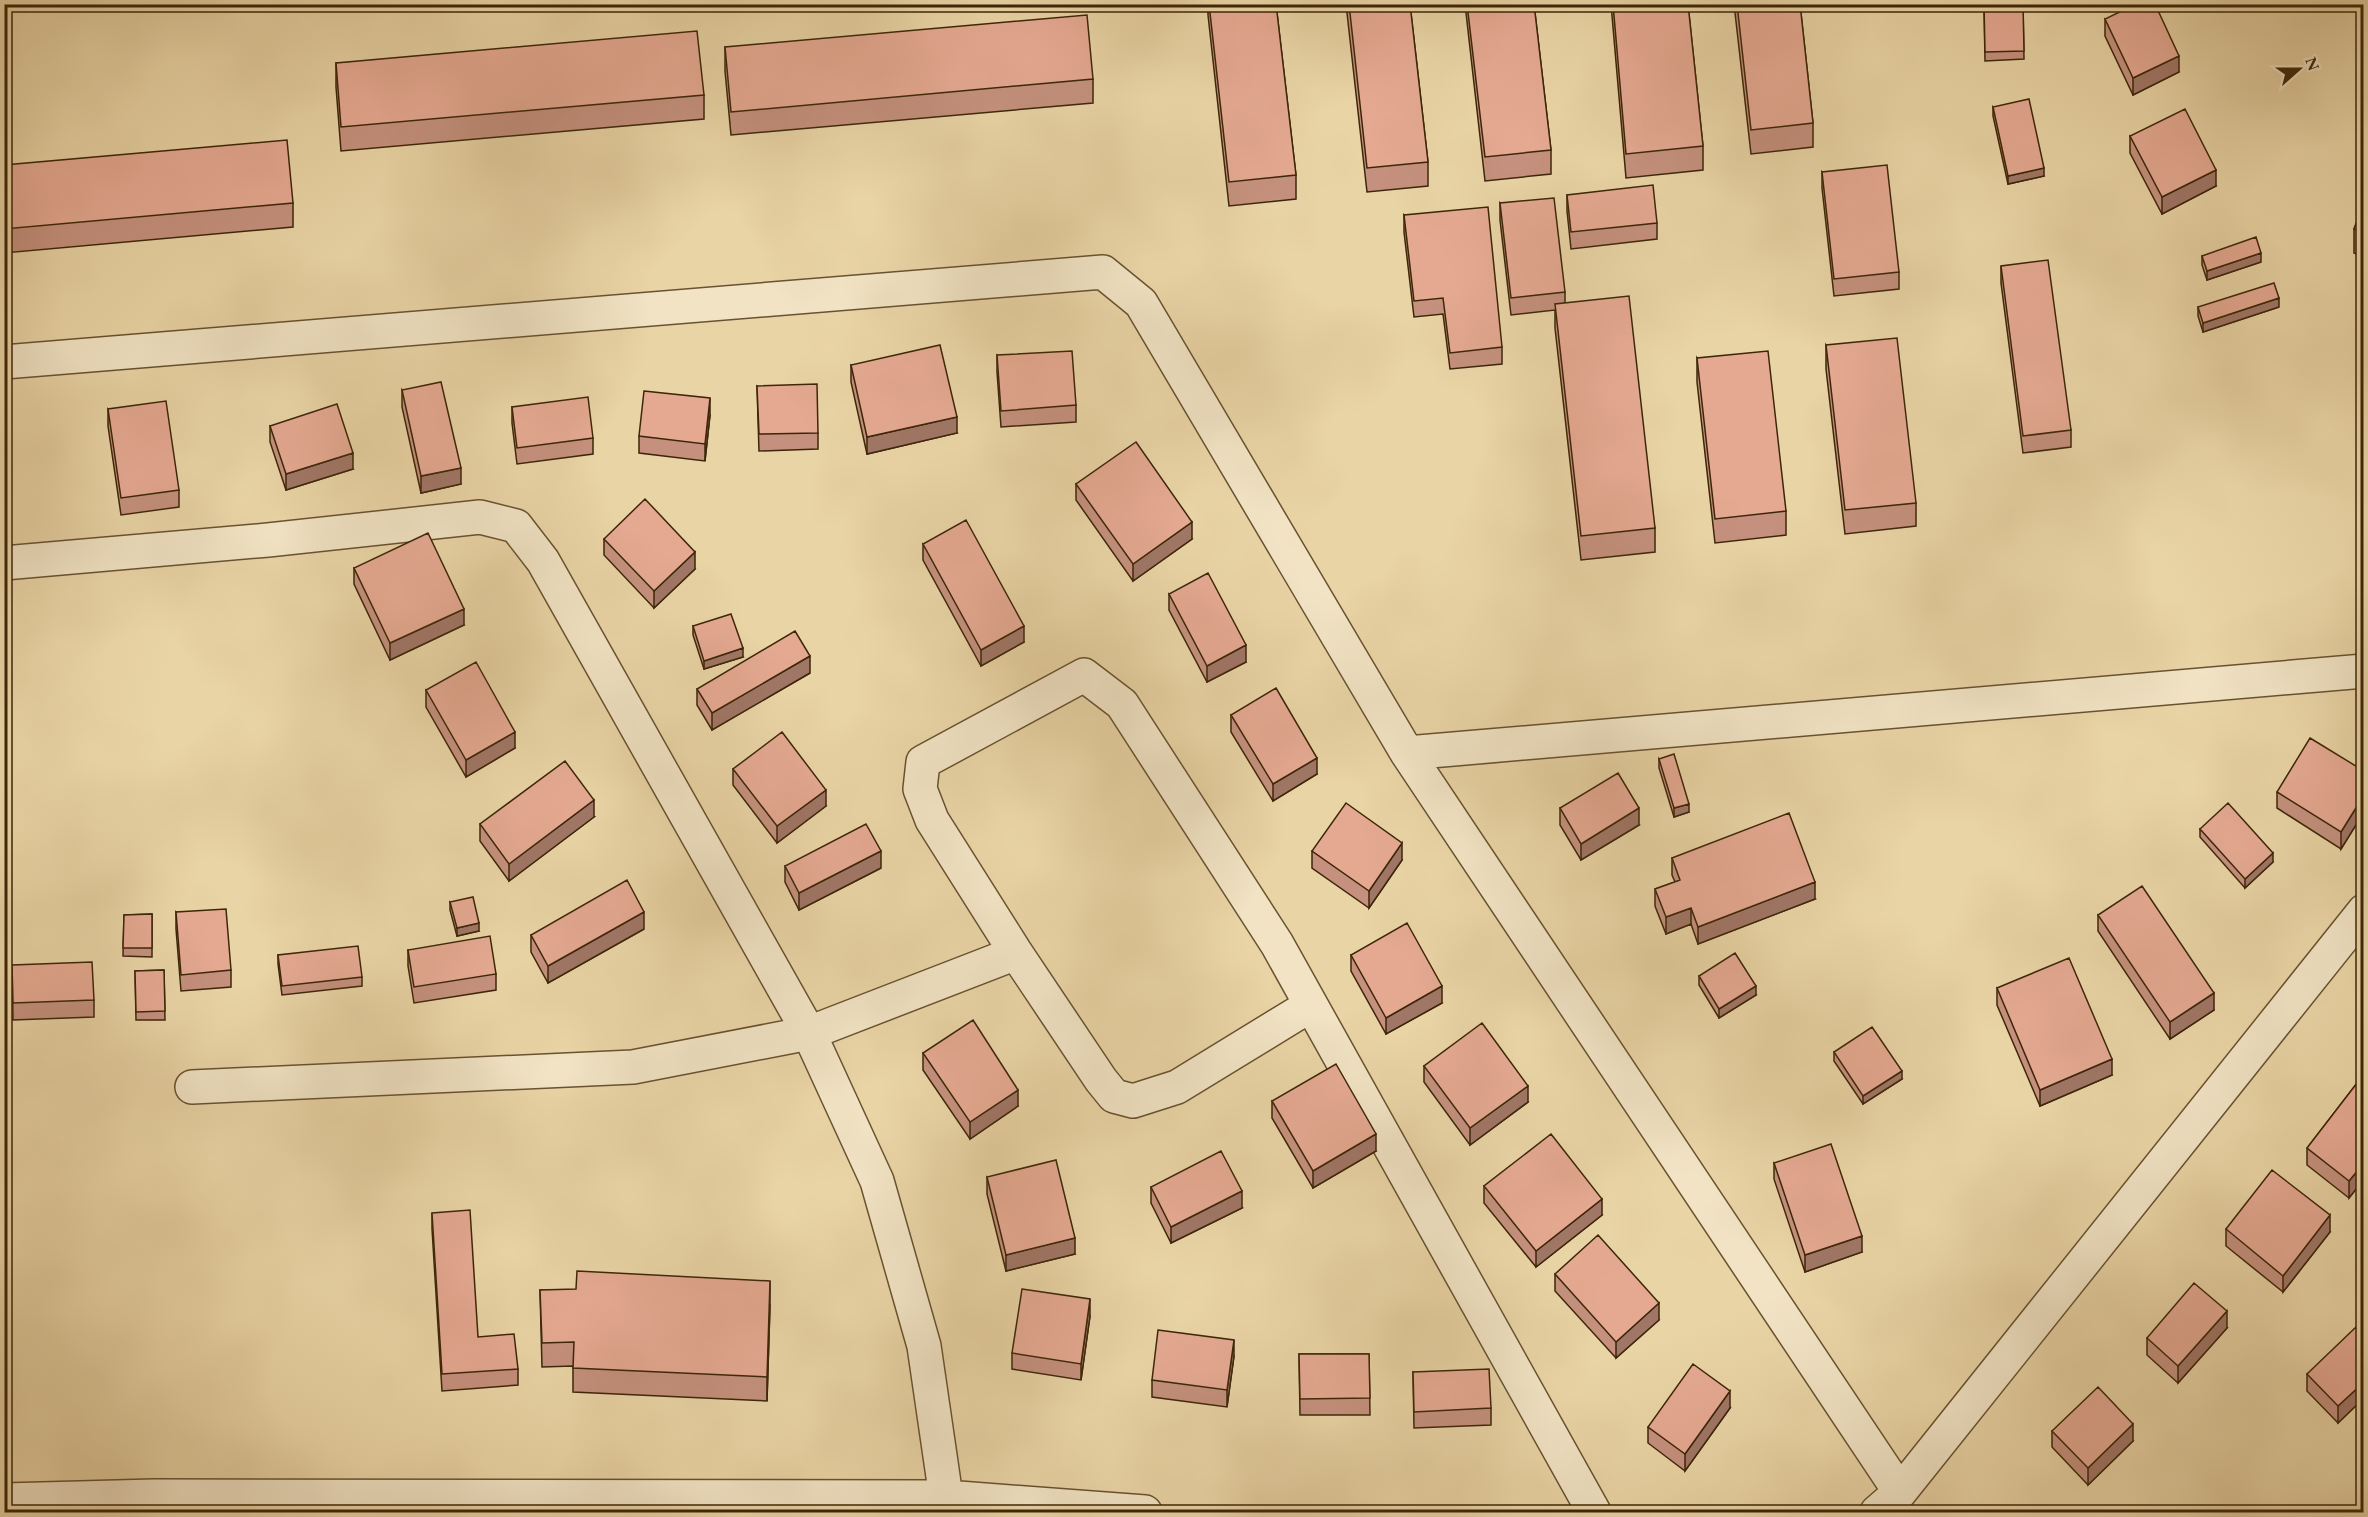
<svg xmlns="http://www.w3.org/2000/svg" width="2368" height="1517" viewBox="0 0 2368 1517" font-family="'EB Garamond',serif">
<rect width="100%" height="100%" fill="#e9d4a5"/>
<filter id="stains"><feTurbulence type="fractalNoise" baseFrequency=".00333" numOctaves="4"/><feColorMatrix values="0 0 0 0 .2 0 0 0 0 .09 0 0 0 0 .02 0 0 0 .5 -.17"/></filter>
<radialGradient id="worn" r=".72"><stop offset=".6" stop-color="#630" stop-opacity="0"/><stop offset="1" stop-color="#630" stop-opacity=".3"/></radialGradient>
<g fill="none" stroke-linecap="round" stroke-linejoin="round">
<g stroke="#685230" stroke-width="36">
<path id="street" d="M 4,362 L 1103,272 L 1141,303 L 1407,753 L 1900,1492
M 4,563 L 268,540 L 480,517 L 516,526 L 543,561 L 809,1033 L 877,1181 L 924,1346 L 946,1497
M 1407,753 L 2364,671
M 1311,1005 L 1177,1087 L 1133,1101 L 1114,1096 L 1101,1080 L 1016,953 L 932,820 L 920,789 L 923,762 L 1084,675 L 1122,704 L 1277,944 L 1594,1512
M 192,1087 L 633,1067 L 809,1033 L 1016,953
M 4,1500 L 154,1496 L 946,1497 L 1145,1512
M 1877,1512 L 1900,1492 L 2364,911"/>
</g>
<use href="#street" stroke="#f1e3c4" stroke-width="33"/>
</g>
<path fill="#c5917e" stroke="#3d2609" stroke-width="1.5" d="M 1208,4 L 1276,4 L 1296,175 L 1296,199 L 1229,206 L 1208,15 Z
M 1346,4 L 1410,4 L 1428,162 L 1428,186 L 1367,192 Z
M 1465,4 L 1534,4 L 1551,150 L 1551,174 L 1485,181 Z
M 1611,4 L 1688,4 L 1703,146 L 1703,170 L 1626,178 Z
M 1734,4 L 1800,4 L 1813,123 L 1813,147 L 1751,154 Z
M 2023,4 L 2024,59 L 1985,61 L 1984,5 Z
M 2105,19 L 2179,72 L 2133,95 L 2105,36 Z
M 725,47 L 1093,79 L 1093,103 L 731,135 L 725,71 Z
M 336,63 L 704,95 L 704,119 L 341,151 L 336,87 Z
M 1993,107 L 2044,176 L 2008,184 L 1993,116 Z
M 2130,136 L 2216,186 L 2162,214 L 2130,153 Z
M 4,165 L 293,203 L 293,227 L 4,253 Z
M 1822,172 L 1899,272 L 1899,289 L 1834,296 L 1822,188 Z
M 1567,195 L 1657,223 L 1657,239 L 1571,249 L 1567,211 Z
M 1500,203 L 1565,292 L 1565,303 L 1655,528 L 1655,552 L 1581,560 L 1555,328 L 1555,310 L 1511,315 L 1500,220 Z
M 2364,203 L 2364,257 L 2354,253 L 2354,229 Z
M 1404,215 L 1502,347 L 1502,364 L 1450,369 L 1443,314 L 1414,317 L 1404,232 Z
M 2202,256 L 2261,262 L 2207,280 L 2202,265 Z
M 2001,266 L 2071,430 L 2071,447 L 2023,453 L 2001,283 Z
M 2198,307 L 2279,307 L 2203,332 L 2198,316 Z
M 1826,345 L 1916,503 L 1916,526 L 1845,534 L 1826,369 Z
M 997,355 L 1076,405 L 1076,422 L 1001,427 L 997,372 Z
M 1697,358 L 1786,511 L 1786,535 L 1715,543 L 1697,382 Z
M 851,365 L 957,433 L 867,454 L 851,382 Z
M 757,386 L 818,433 L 818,449 L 759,451 Z
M 402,390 L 461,484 L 421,493 L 402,407 Z
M 512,407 L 593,438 L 593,454 L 517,464 L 512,423 Z
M 108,409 L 179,490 L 179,507 L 121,515 L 108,426 Z
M 710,415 L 705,461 L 639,453 L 639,436 Z
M 270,426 L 353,469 L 286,490 L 270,442 Z
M 1076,484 L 1192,539 L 1133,581 L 1076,500 Z
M 604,539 L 695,569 L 654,608 L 604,555 Z
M 923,544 L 1024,642 L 981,666 L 923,560 Z
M 354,568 L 464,625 L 390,660 L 354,584 Z
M 1169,594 L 1246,662 L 1207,682 L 1169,610 Z
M 693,626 L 743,657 L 704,669 L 693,635 Z
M 810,673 L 712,730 L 697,705 L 697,689 Z
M 426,690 L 515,748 L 466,777 L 426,707 Z
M 1231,715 L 1317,774 L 1273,801 L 1231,732 Z
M 4,717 L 8,717 L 9,759 L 4,759 Z
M 1659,759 L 1689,812 L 1674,817 L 1659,768 Z
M 733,769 L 826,806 L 777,843 L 733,785 Z
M 2364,771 L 2364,812 L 2341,849 L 2277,808 L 2277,792 Z
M 1560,808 L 1639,825 L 1581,860 L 1560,825 Z
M 594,817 L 509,881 L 480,841 L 480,824 Z
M 2200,829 L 2273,862 L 2245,888 L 2200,837 Z
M 1312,851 L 1402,860 L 1369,908 L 1312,868 Z
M 1672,858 L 1815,899 L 1698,944 L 1691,924 L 1666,934 L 1655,906 L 1655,889 L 1675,882 L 1672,875 Z
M 785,866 L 881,868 L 799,910 L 785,882 Z
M 450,902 L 479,931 L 457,936 L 450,910 Z
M 176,912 L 231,970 L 231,987 L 181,991 L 176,929 Z
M 152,914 L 152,957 L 123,956 L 124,915 Z
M 2098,915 L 2214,1010 L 2170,1039 L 2098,931 Z
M 644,929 L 548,983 L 531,952 L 531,935 Z
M 408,950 L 496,974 L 496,990 L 414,1003 L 408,966 Z
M 278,955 L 362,977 L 362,986 L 282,995 L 278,964 Z
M 1351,955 L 1442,1003 L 1386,1034 L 1351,971 Z
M 12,965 L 94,1000 L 94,1017 L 13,1020 Z
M 164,970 L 165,1020 L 136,1020 L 135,971 Z
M 1699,976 L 1756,995 L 1719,1018 L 1699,985 Z
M 1997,988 L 2112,1075 L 2040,1106 L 1997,1005 Z
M 1834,1052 L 1902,1079 L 1863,1104 L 1834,1061 Z
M 923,1053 L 1018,1106 L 970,1139 L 923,1070 Z
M 1424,1066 L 1528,1102 L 1470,1145 L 1424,1082 Z
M 2364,1074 L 2364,1179 L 2349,1198 L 2307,1165 L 2307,1148 Z
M 1272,1101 L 1376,1151 L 1313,1188 L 1272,1118 Z
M 1774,1163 L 1862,1252 L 1805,1272 L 1774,1179 Z
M 987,1177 L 1075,1254 L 1006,1271 L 987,1194 Z
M 1484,1186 L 1602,1215 L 1536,1267 L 1484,1203 Z
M 1151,1187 L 1242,1208 L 1171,1243 L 1151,1203 Z
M 432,1213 L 478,1337 L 518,1369 L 518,1385 L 442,1391 L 432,1229 Z
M 2226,1229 L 2330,1232 L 2283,1292 L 2226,1246 Z
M 1555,1274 L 1659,1320 L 1616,1358 L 1555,1291 Z
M 540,1290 L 770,1305 L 767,1401 L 573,1392 L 573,1366 L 542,1367 Z
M 1090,1316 L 1081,1380 L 1012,1369 L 1012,1353 Z
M 2227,1328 L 2178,1383 L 2147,1355 L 2147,1338 Z
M 2364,1335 L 2364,1398 L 2338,1423 L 2307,1391 L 2307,1374 Z
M 1299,1354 L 1369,1354 L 1370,1415 L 1300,1415 Z
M 1234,1356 L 1227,1407 L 1152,1397 L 1152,1380 Z
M 1413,1372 L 1491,1408 L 1491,1425 L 1414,1428 Z
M 1730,1408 L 1685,1471 L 1648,1443 L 1648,1427 Z
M 2052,1431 L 2133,1441 L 2088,1485 L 2052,1447 Z"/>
<path fill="#a07666" stroke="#3d2609" stroke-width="1.5" d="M 2179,56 L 2179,72 L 2133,95 L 2133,78 Z
M 2044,168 L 2044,176 L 2008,184 L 2008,176 Z
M 2216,170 L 2216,186 L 2162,214 L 2162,197 Z
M 2261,253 L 2261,262 L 2207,280 L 2207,271 Z
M 2279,298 L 2279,307 L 2203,332 L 2203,323 Z
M 710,398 L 710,415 L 705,461 L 705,444 Z
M 957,417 L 957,433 L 867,454 L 867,437 Z
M 353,453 L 353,469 L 286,490 L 286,474 Z
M 461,468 L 461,484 L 421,493 L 421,476 Z
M 1192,522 L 1192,539 L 1133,581 L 1133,564 Z
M 695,552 L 695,569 L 654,608 L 654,591 Z
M 464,609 L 464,625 L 390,660 L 390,643 Z
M 1024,626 L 1024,642 L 981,666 L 981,650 Z
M 1246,645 L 1246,662 L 1207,682 L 1207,666 Z
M 743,648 L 743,657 L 704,669 L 704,661 Z
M 810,656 L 810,673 L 712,730 L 712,713 Z
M 515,732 L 515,748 L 466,777 L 466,760 Z
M 1317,758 L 1317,774 L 1273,801 L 1273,784 Z
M 826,790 L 826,806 L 777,843 L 777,826 Z
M 2364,795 L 2364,812 L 2341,849 L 2341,832 Z
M 594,800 L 594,817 L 509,881 L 509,864 Z
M 1689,804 L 1689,812 L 1674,817 L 1674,808 Z
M 1639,808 L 1639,825 L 1581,860 L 1581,844 Z
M 1402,843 L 1402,860 L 1369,908 L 1369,891 Z
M 881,851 L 881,868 L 799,910 L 799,893 Z
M 2273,853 L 2273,862 L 2245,888 L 2245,879 Z
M 7,866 L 7,874 L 4,876 L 4,867 Z
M 1815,882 L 1815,899 L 1698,944 L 1698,927 Z
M 1691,908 L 1691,924 L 1666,934 L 1666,917 Z
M 644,912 L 644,929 L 548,983 L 548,966 Z
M 479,923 L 479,931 L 457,936 L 457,928 Z
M 1442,986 L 1442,1003 L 1386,1034 L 1386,1018 Z
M 1756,986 L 1756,995 L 1719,1018 L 1719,1009 Z
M 2214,993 L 2214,1010 L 2170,1039 L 2170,1022 Z
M 2112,1059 L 2112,1075 L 2040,1106 L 2040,1090 Z
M 1902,1071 L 1902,1079 L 1863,1104 L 1863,1096 Z
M 1528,1086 L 1528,1102 L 1470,1145 L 1470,1128 Z
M 1018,1090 L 1018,1106 L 970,1139 L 970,1122 Z
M 1376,1134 L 1376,1151 L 1313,1188 L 1313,1171 Z
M 2364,1163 L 2364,1179 L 2349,1198 L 2349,1181 Z
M 1242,1191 L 1242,1208 L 1171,1243 L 1171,1227 Z
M 1602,1199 L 1602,1215 L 1536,1267 L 1536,1251 Z
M 2330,1215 L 2330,1232 L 2283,1292 L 2283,1276 Z
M 1862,1236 L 1862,1252 L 1805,1272 L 1805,1255 Z
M 1075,1238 L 1075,1254 L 1006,1271 L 1006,1255 Z
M 770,1281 L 770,1305 L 767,1401 L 767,1377 Z
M 1090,1299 L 1090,1316 L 1081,1380 L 1081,1364 Z
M 1659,1303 L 1659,1320 L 1616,1358 L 1616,1342 Z
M 2227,1311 L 2227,1328 L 2178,1383 L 2178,1366 Z
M 1234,1340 L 1234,1356 L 1227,1407 L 1227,1390 Z
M 2364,1382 L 2364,1398 L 2338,1423 L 2338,1406 Z
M 1730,1391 L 1730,1408 L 1685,1471 L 1685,1454 Z
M 2133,1424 L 2133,1441 L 2088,1485 L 2088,1468 Z"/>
<path fill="#e5a992" stroke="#3d2609" stroke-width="1.5" d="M 1209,4 L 1276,4 L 1296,175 L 1229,182 Z
M 1349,4 L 1410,4 L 1428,162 L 1367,168 Z
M 1467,4 L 1534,4 L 1551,150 L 1485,157 Z
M 1613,4 L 1688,4 L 1703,146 L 1626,154 Z
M 1737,4 L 1800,4 L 1813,123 L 1751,130 Z
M 2023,4 L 2024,51 L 1985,52 L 1984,5 Z
M 2136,4 L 2155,4 L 2179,56 L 2133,78 L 2105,19 Z
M 1087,15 L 1093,79 L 731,112 L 725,47 Z
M 697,31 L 704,95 L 341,127 L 336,63 Z
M 2029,99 L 2044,168 L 2008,176 L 1993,107 Z
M 2185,109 L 2216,170 L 2162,197 L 2130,136 Z
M 287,140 L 293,203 L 4,229 L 4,165 Z
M 1887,165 L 1899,272 L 1834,279 L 1822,172 Z
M 1653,185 L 1657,223 L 1571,232 L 1567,195 Z
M 1554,198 L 1565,292 L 1511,298 L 1500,203 Z
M 2364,203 L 2364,233 L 2354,229 Z
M 1488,207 L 1502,347 L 1450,353 L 1443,298 L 1414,301 L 1404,215 Z
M 2256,237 L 2261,253 L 2207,271 L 2202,256 Z
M 2048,260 L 2071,430 L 2023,436 L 2001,266 Z
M 2274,283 L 2279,298 L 2203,323 L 2198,307 Z
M 1629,296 L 1655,528 L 1581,536 L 1555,304 Z
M 1897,338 L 1916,503 L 1845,510 L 1826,345 Z
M 940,345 L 957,417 L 867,437 L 851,365 Z
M 1072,351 L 1076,405 L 1001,411 L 997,355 Z
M 1768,351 L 1786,511 L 1715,519 L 1697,358 Z
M 441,382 L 461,468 L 421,476 L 402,390 Z
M 817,384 L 818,433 L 759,434 L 757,386 Z
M 644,391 L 710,398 L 705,444 L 639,436 Z
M 588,397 L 593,438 L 517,448 L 512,407 Z
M 166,401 L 179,490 L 121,498 L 108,409 Z
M 337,404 L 353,453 L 286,474 L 270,426 Z
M 1136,442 L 1192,522 L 1133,564 L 1076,484 Z
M 645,499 L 695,552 L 654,591 L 604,539 Z
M 966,520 L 1024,626 L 981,650 L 923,544 Z
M 428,533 L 464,609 L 390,643 L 354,568 Z
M 1208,573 L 1246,645 L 1207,666 L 1169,594 Z
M 731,614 L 743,648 L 704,661 L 693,626 Z
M 795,631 L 810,656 L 712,713 L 697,689 Z
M 476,662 L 515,732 L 466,760 L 426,690 Z
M 1276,688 L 1317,758 L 1273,784 L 1231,715 Z
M 4,717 L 8,717 L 9,751 L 4,751 Z
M 782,732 L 826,790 L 777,826 L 733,769 Z
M 2310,738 L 2364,771 L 2364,795 L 2341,832 L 2277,792 Z
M 1674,754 L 1689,804 L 1674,808 L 1659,759 Z
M 565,761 L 594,800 L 509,864 L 480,824 Z
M 1618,773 L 1639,808 L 1581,844 L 1560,808 Z
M 1346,803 L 1402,843 L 1369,891 L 1312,851 Z
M 2228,803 L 2273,853 L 2245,879 L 2200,829 Z
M 1789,813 L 1815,882 L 1698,927 L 1691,908 L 1666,917 L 1655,889 L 1680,880 L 1672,858 Z
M 866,824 L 881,851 L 799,893 L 785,866 Z
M 627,880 L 644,912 L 548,966 L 531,935 Z
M 2142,886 L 2214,993 L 2170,1022 L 2098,915 Z
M 473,897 L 479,923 L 457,928 L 450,902 Z
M 226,909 L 231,970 L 181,975 L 176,912 Z
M 152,914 L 152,948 L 123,948 L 124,915 Z
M 1407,923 L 1442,986 L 1386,1018 L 1351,955 Z
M 490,936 L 496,974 L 414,987 L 408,950 Z
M 358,946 L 362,977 L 282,986 L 278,955 Z
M 1735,953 L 1756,986 L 1719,1009 L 1699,976 Z
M 2069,958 L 2112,1059 L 2040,1090 L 1997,988 Z
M 92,962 L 94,1000 L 13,1003 L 12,965 Z
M 164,970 L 165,1011 L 136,1012 L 135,971 Z
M 973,1020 L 1018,1090 L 970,1122 L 923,1053 Z
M 1482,1023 L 1528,1086 L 1470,1128 L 1424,1066 Z
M 1872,1027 L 1902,1071 L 1863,1096 L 1834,1052 Z
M 1336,1064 L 1376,1134 L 1313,1171 L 1272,1101 Z
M 2364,1074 L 2364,1163 L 2349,1181 L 2307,1148 Z
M 1551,1134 L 1602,1199 L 1536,1251 L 1484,1186 Z
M 1831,1144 L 1862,1236 L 1805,1255 L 1774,1163 Z
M 1221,1151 L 1242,1191 L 1171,1227 L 1151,1187 Z
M 1056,1160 L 1075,1238 L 1006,1255 L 987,1177 Z
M 2272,1170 L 2330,1215 L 2283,1276 L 2226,1229 Z
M 470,1210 L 478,1337 L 514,1334 L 518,1369 L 442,1374 L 432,1213 Z
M 1598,1235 L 1659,1303 L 1616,1342 L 1555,1274 Z
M 577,1271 L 770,1281 L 767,1377 L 573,1368 L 574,1342 L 542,1343 L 540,1290 L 576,1289 Z
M 2194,1283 L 2227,1311 L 2178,1366 L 2147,1338 Z
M 1022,1289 L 1090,1299 L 1081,1364 L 1012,1353 Z
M 2356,1327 L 2364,1335 L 2364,1382 L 2338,1406 L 2307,1374 Z
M 1158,1330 L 1234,1340 L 1227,1390 L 1152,1380 Z
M 1299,1354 L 1369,1354 L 1370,1398 L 1300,1399 Z
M 1693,1364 L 1730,1391 L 1685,1454 L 1648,1427 Z
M 1489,1369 L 1491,1408 L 1414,1412 L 1413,1372 Z
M 2098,1387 L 2133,1424 L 2088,1468 L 2052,1431 Z
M 2080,1508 L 2080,1512 L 2013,1512 Z"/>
<rect width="2368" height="1517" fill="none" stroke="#e9d4a5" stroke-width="24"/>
<rect x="6" y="6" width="2356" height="1505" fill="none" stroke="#3d2609" stroke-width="3"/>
<rect x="12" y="12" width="2344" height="1493" fill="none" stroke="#3d2609" stroke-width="1.5"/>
<g transform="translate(2299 69) rotate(69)" stroke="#f1e3c4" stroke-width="4.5" paint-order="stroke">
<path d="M0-4.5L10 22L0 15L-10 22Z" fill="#3d2609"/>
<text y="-9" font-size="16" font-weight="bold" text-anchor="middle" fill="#3d2609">N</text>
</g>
<rect width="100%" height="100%" filter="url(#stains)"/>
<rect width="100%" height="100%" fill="url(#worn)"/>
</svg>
